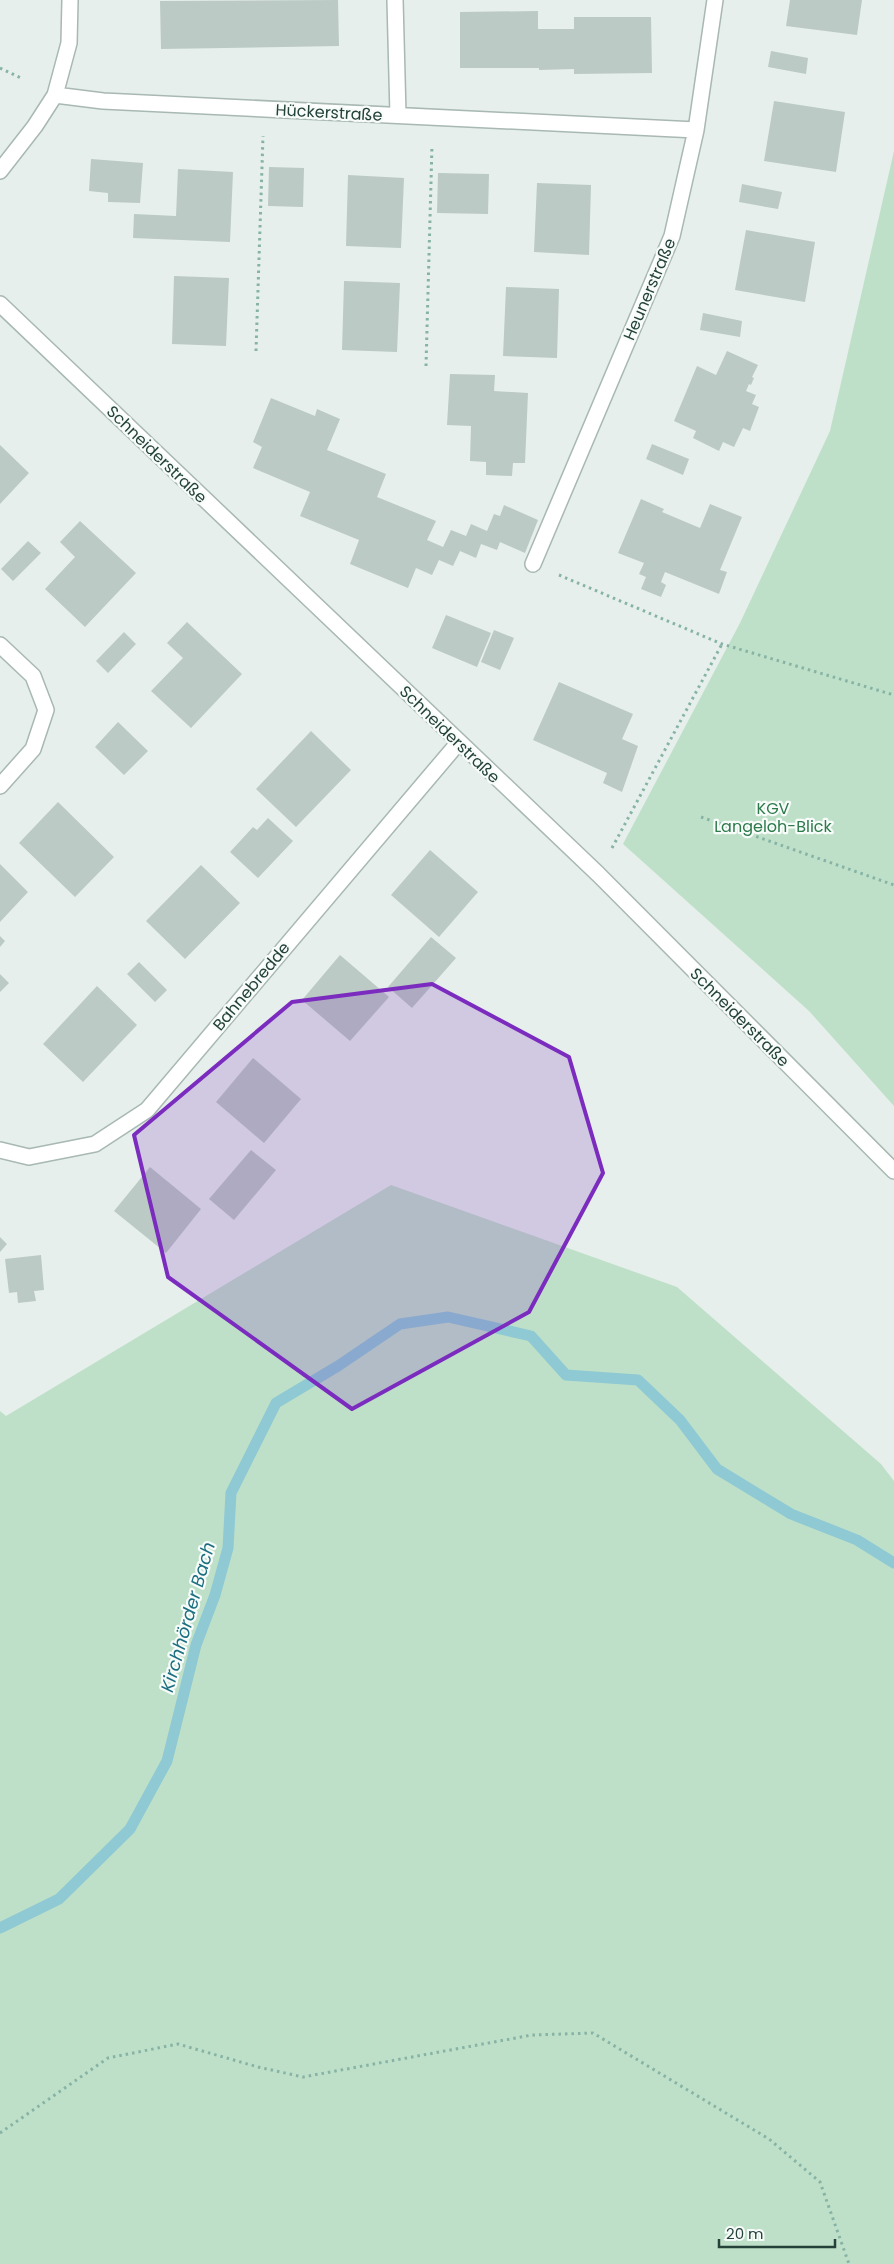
<svg xmlns="http://www.w3.org/2000/svg" width="894" height="2264" viewBox="0 0 894 2264" font-family="Poppins,sans-serif">
<rect width="100%" height="100%" fill="#e6efeb"/>
<path fill="#bfe0c8" d="M 894,151 L 894,1106 L 809,1011 L 623,844 L 740,623 L 830,431 Z
M 391,1185 L 677,1287 L 881,1464 L 894,1481 L 894,2264 L 0,2264 L 0,1411 L 6,1416 Z"/>
<g fill="none" stroke-linecap="round" stroke-linejoin="round">
<path stroke="#8ec9d4" stroke-width="11" d="M 0,1928 L 59,1899 L 130,1829 L 167,1761 L 196,1645 L 215,1595 L 228,1548 L 231,1493 L 276,1403 L 338,1366 L 400,1324 L 448,1317 L 531,1336 L 566,1375 L 638,1380 L 680,1420 L 717,1469 L 791,1514 L 857,1540 L 894,1563"/>
</g>
<path fill="#bbcac4" d="M 338,0 L 339,46 L 161,49 L 160,1 Z
M 790,0 L 862,0 L 857,35 L 786,26 Z
M 538,11 L 538,29 L 574,29 L 574,17 L 651,17 L 652,73 L 574,74 L 574,69 L 539,70 L 539,68 L 460,68 L 460,12 Z
M 771,51 L 808,58 L 806,74 L 768,67 Z
M 774,101 L 845,112 L 836,172 L 764,161 Z
M 91,159 L 143,163 L 140,203 L 108,202 L 108,193 L 89,191 Z
M 269,167 L 304,168 L 303,207 L 268,206 Z
M 178,169 L 233,172 L 230,242 L 133,238 L 134,214 L 176,216 Z
M 438,173 L 489,174 L 488,214 L 437,213 Z
M 348,175 L 404,178 L 401,248 L 346,246 Z
M 537,183 L 591,185 L 589,255 L 534,252 Z
M 742,184 L 782,192 L 778,209 L 739,202 Z
M 746,230 L 815,242 L 805,302 L 735,290 Z
M 174,276 L 229,278 L 226,346 L 172,344 Z
M 344,281 L 400,283 L 397,352 L 342,350 Z
M 506,287 L 559,289 L 557,358 L 503,356 Z
M 703,313 L 742,321 L 740,337 L 700,330 Z
M 727,351 L 758,365 L 752,377 L 754,378 L 751,385 L 749,384 L 746,391 L 756,395 L 752,404 L 759,407 L 750,431 L 743,428 L 734,447 L 723,442 L 719,451 L 693,438 L 696,431 L 674,421 L 697,366 L 716,375 Z
M 450,374 L 495,375 L 494,391 L 528,393 L 525,463 L 513,463 L 512,476 L 486,475 L 486,462 L 470,461 L 471,426 L 447,425 Z
M 271,398 L 315,416 L 317,409 L 340,419 L 327,450 L 386,474 L 377,497 L 436,521 L 427,540 L 443,547 L 451,530 L 466,536 L 471,524 L 487,531 L 494,514 L 500,516 L 504,505 L 538,520 L 525,553 L 500,542 L 497,550 L 481,544 L 476,558 L 460,551 L 453,566 L 439,560 L 432,575 L 416,568 L 408,588 L 350,564 L 359,540 L 300,516 L 310,492 L 253,468 L 262,447 L 253,442 Z
M 652,444 L 689,459 L 683,475 L 646,459 Z
M 0,445 L 29,473 L 0,504 Z
M 641,499 L 664,509 L 662,512 L 700,528 L 710,504 L 742,517 L 720,570 L 727,572 L 719,594 L 665,572 L 661,582 L 666,585 L 661,597 L 641,589 L 646,577 L 639,574 L 644,563 L 618,553 Z
M 80,521 L 136,573 L 85,627 L 45,589 L 75,557 L 60,542 Z
M 28,541 L 41,553 L 13,581 L 1,569 Z
M 446,615 L 491,633 L 477,667 L 432,648 Z
M 187,622 L 242,674 L 191,728 L 151,691 L 183,658 L 167,643 Z
M 494,630 L 514,638 L 500,670 L 481,662 Z
M 124,632 L 136,644 L 108,673 L 96,661 Z
M 559,682 L 633,714 L 622,739 L 638,746 L 622,792 L 603,783 L 607,773 L 533,740 Z
M 118,722 L 148,751 L 124,775 L 95,747 Z
M 311,731 L 351,770 L 296,827 L 256,789 Z
M 58,802 L 114,857 L 75,897 L 19,843 Z
M 268,818 L 293,841 L 258,878 L 230,852 L 253,827 L 257,830 Z
M 430,850 L 478,892 L 439,937 L 391,895 Z
M 0,864 L 28,892 L 0,922 Z
M 201,865 L 240,903 L 185,959 L 146,921 Z
M 0,936 L 5,941 L 0,947 Z
M 431,937 L 456,958 L 412,1008 L 388,987 Z
M 340,955 L 389,997 L 350,1041 L 302,1000 Z
M 139,962 L 167,990 L 155,1002 L 127,974 Z
M 0,974 L 9,983 L 0,992 Z
M 97,986 L 137,1025 L 83,1082 L 43,1044 Z
M 253,1058 L 301,1099 L 264,1143 L 216,1102 Z
M 251,1150 L 276,1170 L 234,1220 L 209,1199 Z
M 150,1167 L 201,1209 L 166,1253 L 114,1211 Z
M 0,1237 L 7,1244 L 0,1252 Z
M 41,1255 L 44,1290 L 34,1291 L 36,1301 L 18,1303 L 17,1292 L 9,1293 L 5,1259 Z"/>
<g fill="none" stroke-linecap="round" stroke-linejoin="round">
<g stroke="#a8b8b2" stroke-width="18">
<path id="minor" d="M 395,0 L 398,115
M 55,95 L 69,43 L 70,0
M 0,171 L 35,126 L 55,95 L 103,101 L 696,130
M 0,304 L 598,874 L 894,1171
M 533,564 L 672,236 L 696,130 L 715,0
M 0,645 L 33,676 L 46,710 L 33,749 L 0,786
M 0,1150 L 29,1157 L 95,1144 L 147,1110 L 459,742"/>
</g>
<path stroke="#86b3a5" stroke-width="3" stroke-dasharray="2.5 4" stroke-linecap="butt" d="M 0,68 L 23,79
M 256,351 L 263,136
M 426,366 L 432,145
M 559,575 L 722,644 L 894,695
M 701,817 L 894,885
M 612,848 L 722,644
M 0,2133 L 108,2058 L 178,2044 L 258,2067 L 303,2077 L 532,2035 L 593,2033 L 769,2139 L 820,2182 L 849,2264"/>
<use href="#minor" stroke="#fff" stroke-width="15"/>
</g>
<path fill="#7b2cbf" fill-opacity="0.2" stroke="#7b2cbf" stroke-width="4" stroke-linejoin="round" d="M 432,984 L 569,1057 L 603,1173 L 529,1312 L 352,1409 L 168,1277 L 134,1135 L 292,1002 Z"/>
<g text-anchor="middle" stroke-width="4.5" stroke-linejoin="round" paint-order="stroke">
<g font-size="16" fill="#24423a" stroke="#f7fbf9">
<text transform="translate(329 112) rotate(3)" y="6">Hückerstraße</text>
<text transform="translate(649 289) rotate(-67)" y="6">Heunerstraße</text>
<text transform="translate(157 454) rotate(44)" y="6">Schneiderstraße</text>
<text transform="translate(450 734) rotate(44)" y="6">Schneiderstraße</text>
<text transform="translate(251 986) rotate(-50)" y="6">Bahnebredde</text>
<text transform="translate(740 1017) rotate(45)" y="6">Schneiderstraße</text>
</g>
<g font-size="16" fill="#2d7a4b" stroke="#f7fbf9">
<text x="773" y="814">KGV<tspan x="773" dy="18">Langeloh-Blick</tspan></text>
</g>
<g font-size="18" font-style="italic" fill="#1c6f80" stroke="#f7fbf9">
<text transform="translate(188 1617) rotate(-74)" y="6">Kirchhörder Bach</text>
</g>
</g>
<path d="M719 2239v8h116v-8" fill="none" stroke="#24423a" stroke-width="2.5"/>
<text x="726" y="2239" font-size="15" fill="#24423a" stroke="#f7fbf9" stroke-width="4" paint-order="stroke">20 m</text>
</svg>
